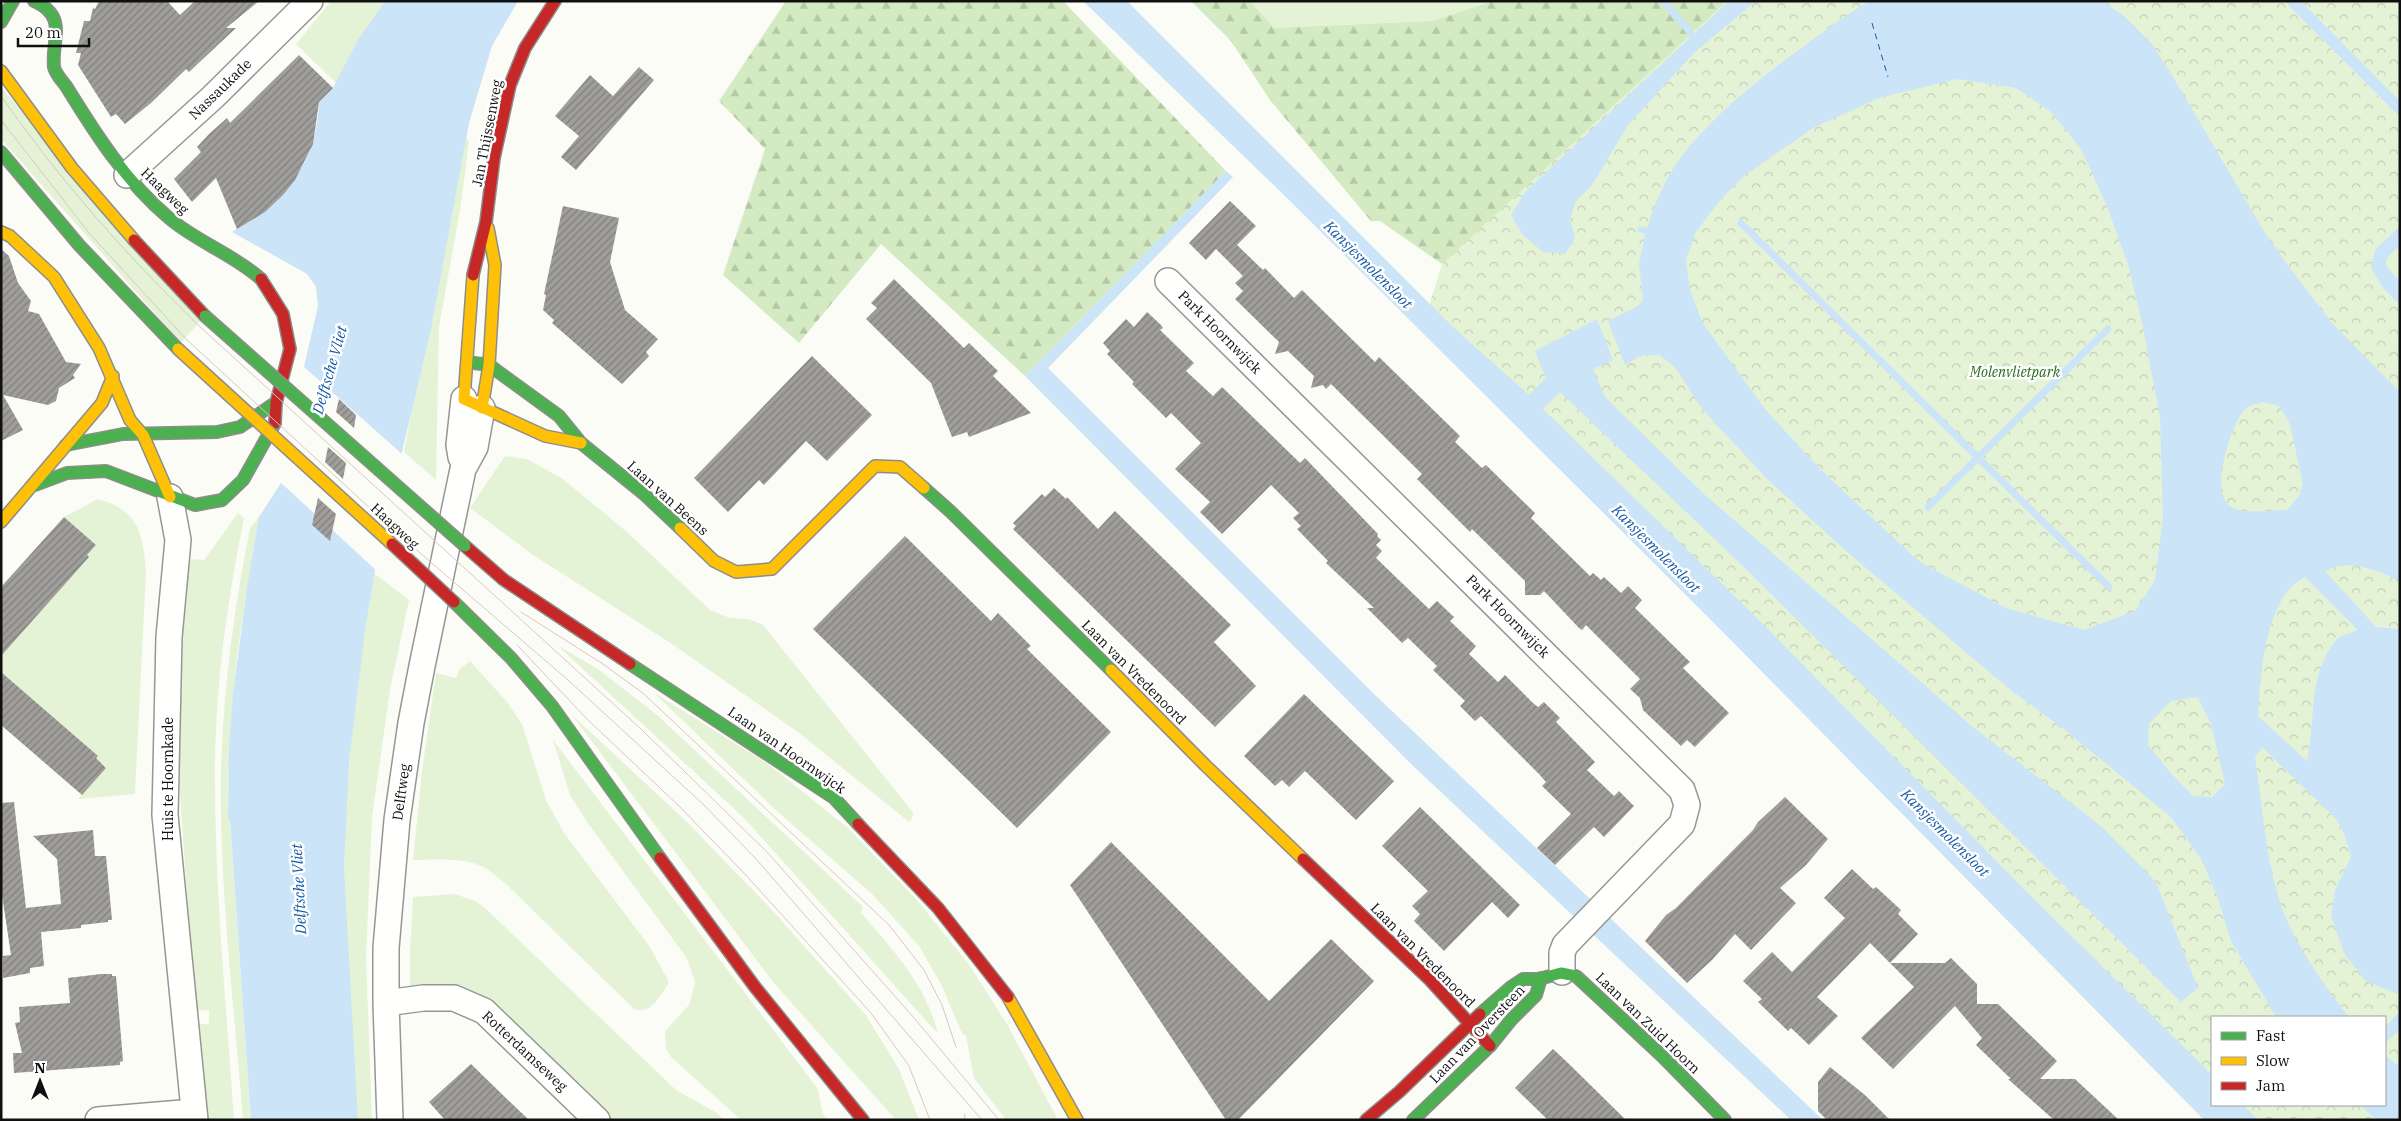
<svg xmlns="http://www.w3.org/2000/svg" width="2401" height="1121" viewBox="0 0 2401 1121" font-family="'IBM Plex Serif',serif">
<defs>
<pattern id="forest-firs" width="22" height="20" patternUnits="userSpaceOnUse" patternTransform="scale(1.25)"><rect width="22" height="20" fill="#d3eac3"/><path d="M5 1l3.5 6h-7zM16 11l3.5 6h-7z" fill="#b4c8a6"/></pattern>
<pattern id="park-crowns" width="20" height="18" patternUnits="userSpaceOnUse" patternTransform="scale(1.25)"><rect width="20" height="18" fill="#e4f3d6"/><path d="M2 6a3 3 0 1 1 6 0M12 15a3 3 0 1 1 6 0" fill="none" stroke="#c3cfb7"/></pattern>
<pattern id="building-hatch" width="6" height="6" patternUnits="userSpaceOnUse" patternTransform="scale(1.25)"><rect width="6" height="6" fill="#a09e9b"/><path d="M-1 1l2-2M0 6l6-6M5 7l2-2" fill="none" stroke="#817f7d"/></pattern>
</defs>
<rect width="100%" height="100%" fill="#fcfcf6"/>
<path fill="#e4f3d6" d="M 331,1 L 385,1 L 357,41 L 336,83 L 296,44 Z
M 1250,1 L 1493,1 L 1432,21 L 1274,28 Z
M 1,87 L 201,320 L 181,343 L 1,139 Z
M 466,138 L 469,141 L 461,204 L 439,327 L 436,480 L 404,452 L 430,311 Z
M 2400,245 L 2400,281 L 2386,265 L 2387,258 Z
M 505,456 L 527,459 L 563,479 L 627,532 L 710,610 L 730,618 L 749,619 L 763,625 L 911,810 L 914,815 L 909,822 L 798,732 L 669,642 L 533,555 L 470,508 Z
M 98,499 C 139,510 143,534 146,572 L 135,794 L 78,799 L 106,767 L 1,674 L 1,652 L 96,545 L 64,517 Z
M 238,513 L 244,518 C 228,598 216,680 215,762 C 214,881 226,1001 234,1120 L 205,1120 L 198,1024 L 209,1024 L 209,1010 L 195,1011 L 177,750 L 181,598 L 191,559 L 204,560 Z
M 259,517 C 252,564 243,611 237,658 C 231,711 228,764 228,818 L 230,819 L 251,1120 L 243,1120 C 234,1004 219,888 221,772 C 223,690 234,608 250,528 Z
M 374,573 L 409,600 L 390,690 L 372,817 L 366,958 L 372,1120 L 358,1120 C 351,1022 341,923 345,825 C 348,741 361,657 374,573 Z
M 557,645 L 598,669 L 657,715 L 863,907 L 861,913 C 892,948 927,986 938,1034 L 744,818 Z
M 470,661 L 507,702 L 522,724 L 546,800 L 564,833 L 650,947 L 669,982 L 667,986 C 658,998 651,1015 634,1009 L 507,885 C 499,878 489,869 479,865 C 459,857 433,860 413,860 L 422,771 L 436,673 L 456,678 L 459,670 Z
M 653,692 L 768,764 L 847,827 L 917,900 L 970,966 L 1007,1024 L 1058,1120 L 1006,1120 L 974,1078 L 966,1036 L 962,1033 L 941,984 L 919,946 L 872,894 L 778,812 Z
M 572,715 L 686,821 L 772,910 L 865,1014 L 899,1069 L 919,1120 L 896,1120 L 773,982 Z
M 553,740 L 818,1089 L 822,1111 L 827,1120 L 741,1120 L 671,1057 L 666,1049 L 665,1031 L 689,1005 L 693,991 L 695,981 L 686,957 L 587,822 L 570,795 Z
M 455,894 L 475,901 L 485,908 L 676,1090 L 717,1113 L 724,1120 L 612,1120 L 489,1004 L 410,991 L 410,950 L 413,897 Z"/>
<path fill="url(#forest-firs)" d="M 786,1 L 1063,1 L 1226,171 L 1025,376 L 881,244 L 799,343 L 723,275 L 765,149 L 719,101 Z
M 1191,1 L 1250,1 L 1274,28 L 1432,21 L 1493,1 L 1732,1 L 1571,151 L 1442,264 L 1380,221 L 1371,221 L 1270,100 L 1231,41 Z"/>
<path fill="url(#park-crowns)" d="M 1727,1 L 2284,1 L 2400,117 L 2400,226 L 2375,250 L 2383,288 L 2400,305 L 2400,1120 L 2248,1120 L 2233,1105 L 2385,1105 L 2385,1017 L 2212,1017 L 2212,1084 L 1427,312 L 1442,264 Z
M 2301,1 L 2400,1 L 2400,101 Z"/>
<path fill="#cbe4f7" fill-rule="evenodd" d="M 385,1 L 518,1 L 492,46 L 469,123 L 431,329 L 377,558 L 365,631 L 349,762 L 344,868 L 358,1120 L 251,1120 L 230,819 L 228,819 L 229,747 L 233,694 L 247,588 L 259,517 L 281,483 L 293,414 L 318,306 L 316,287 L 307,274 L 232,232 C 284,197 316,169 319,102 L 333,88 L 357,41 Z
M 1083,1 L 1127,1 L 1454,328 L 1529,395 L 1546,378 L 1535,351 L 1597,319 L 1613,360 L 1593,369 L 1605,397 L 1704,494 L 1973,727 L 2102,827 L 2156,882 L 2198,988 L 2181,1002 L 1748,571 L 1560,392 L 1543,409 L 1750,611 L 2022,887 L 2212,1075 L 2212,1105 L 2243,1105 L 2258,1120 L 2204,1120 L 1712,621 L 1286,197 Z
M 1729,1 L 1756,1 L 1695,52 L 1628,125 L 1592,185 L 1576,201 L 1570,219 L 1575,238 L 1565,254 L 1543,252 L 1522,234 L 1511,215 L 1525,192 Z
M 1870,1 L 2103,1 L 2125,17 L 2152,44 L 2172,75 L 2265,233 L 2296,276 L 2332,323 L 2400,392 L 2400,581 C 2375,570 2351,558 2325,571 L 2376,627 L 2400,629 L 2400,995 L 2366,981 L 2345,955 L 2331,916 L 2335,890 L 2351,857 L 2345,836 L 2337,820 L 2262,747 L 2255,757 C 2262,803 2265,851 2278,896 C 2289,936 2324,985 2349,1017 L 2276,1017 L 2231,941 L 2218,899 L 2203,862 L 2171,817 L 2065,730 L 2008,688 L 1845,550 L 1767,479 L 1703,410 L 1674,366 L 1659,355 L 1640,356 L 1625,365 L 1608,321 L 1638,306 L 1643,299 L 1639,264 L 1645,234 L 1637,231 L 1639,226 L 1647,228 C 1656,199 1669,170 1689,147 C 1723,107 1765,74 1807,44 C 1827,29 1848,13 1870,1 ZM 1957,79 L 2016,88 L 2051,112 L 2081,149 L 2108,209 L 2128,264 L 2142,323 L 2160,417 L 2163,517 L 2155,581 L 2135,611 L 2084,630 L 2006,608 L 1923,564 L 1912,555 L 1819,468 L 1765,409 L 1702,322 L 1690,290 L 1686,260 L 1696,232 L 1720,200 L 1744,176 L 1813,128 L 1879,98 ZM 2263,402 L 2279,406 L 2290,424 L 2303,484 L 2299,496 L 2287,510 C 2273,510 2246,514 2233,508 C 2207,497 2231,424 2245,409 C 2249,405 2258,404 2263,402 ZM 2305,577 L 2358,630 C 2352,633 2342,635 2337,639 C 2307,673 2316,722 2307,761 L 2258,716 C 2260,677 2265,595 2305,577 ZM 2197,697 L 2211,724 L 2225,784 L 2212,797 L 2193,796 L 2169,771 L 2148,745 L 2149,724 L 2171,701 Z
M 2284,1 L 2301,1 L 2400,101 L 2400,117 Z
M 1226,171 L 1233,177 L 1048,368 L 1375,695 L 1823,1120 L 1791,1120 L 1411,764 L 1025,376 Z
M 2400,226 L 2400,245 L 2387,258 L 2386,265 L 2400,281 L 2400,305 L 2383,288 L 2371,268 L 2375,250 Z
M 2400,1011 L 2400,1030 L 2388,1040 L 2385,1047 L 2385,1027 Z
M 2385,1055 L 2400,1067 L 2400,1120 L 2377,1120 L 2359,1105 L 2385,1105 Z"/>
<path fill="#fcfcf6" d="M 303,366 L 402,454 L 377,571 L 279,481 L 291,413 Z"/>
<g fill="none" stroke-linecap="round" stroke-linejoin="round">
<path stroke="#cbe4f7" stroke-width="7" d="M 1663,1 L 1694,37
M 1741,223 L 2109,587
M 1928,507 L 2108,329"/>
<path stroke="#155aa6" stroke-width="1" stroke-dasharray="6 5" stroke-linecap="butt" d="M 1872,23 L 1888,77"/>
</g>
<path fill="url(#building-hatch)" d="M 99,1 L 167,1 L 180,15 L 195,1 L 259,1 L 226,28 L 236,28 L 189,72 L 186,69 L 151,103 L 125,124 L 116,114 L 111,117 L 78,65 L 81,53 L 76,53 L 84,21 L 90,21 L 93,8 L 95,9 Z
M 299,55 L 333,88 L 319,102 L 313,144 L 295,180 L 283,195 L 265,212 L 237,229 L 216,178 L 192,202 L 174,179 L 201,152 L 197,147 L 209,134 L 227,118 L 230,123 Z
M 639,67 L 654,80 L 576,170 L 561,157 L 579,136 L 555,116 L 590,75 L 613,96 Z
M 1230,201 L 1256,226 L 1237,245 L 1263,270 L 1265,268 L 1294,298 L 1302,290 L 1375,362 L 1379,357 L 1460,436 L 1455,442 L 1482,468 L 1486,465 L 1535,513 L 1531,518 L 1590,576 L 1593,573 L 1601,580 L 1604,577 L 1621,593 L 1628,586 L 1642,600 L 1635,608 L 1690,662 L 1683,668 L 1729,713 L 1695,747 L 1687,740 L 1681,746 L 1643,710 L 1640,698 L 1630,689 L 1640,679 L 1586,625 L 1582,630 L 1579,628 L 1544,591 L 1540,595 L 1525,595 L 1525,581 L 1472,529 L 1470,532 L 1417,479 L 1422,474 L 1331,384 L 1326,389 L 1323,385 L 1311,388 L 1314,376 L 1291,354 L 1288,351 L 1275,354 L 1279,342 L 1235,299 L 1243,291 L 1235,283 L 1243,276 L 1216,249 L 1206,260 L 1189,243 Z
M 563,206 L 619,218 L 610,262 L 625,310 L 658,339 L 646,352 L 649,356 L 622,384 L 552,323 L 554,320 L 543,310 L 546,295 L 544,294 Z
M 1,249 L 9,256 L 18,283 L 31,301 L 28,311 L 39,314 L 66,362 L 81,364 L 73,375 L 75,378 L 59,388 L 56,401 L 48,405 L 3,395 L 23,430 L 1,441 Z
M 894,279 L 964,348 L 969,343 L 998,371 L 993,376 L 1031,413 L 969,437 L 967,432 L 952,437 L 931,383 L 866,319 L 877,308 L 871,303 Z
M 1147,312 L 1161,325 L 1163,328 L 1160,330 L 1194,363 L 1186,371 L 1213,396 L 1222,387 L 1300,463 L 1305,458 L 1378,534 L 1377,536 L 1381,540 L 1376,545 L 1382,551 L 1376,558 L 1429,609 L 1437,601 L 1454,617 L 1450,621 L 1476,646 L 1469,654 L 1498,682 L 1505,675 L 1533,703 L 1538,707 L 1544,702 L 1560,718 L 1556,722 L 1595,762 L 1587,770 L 1614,796 L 1619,791 L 1634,806 L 1604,837 L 1594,827 L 1555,865 L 1537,848 L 1571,814 L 1542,786 L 1546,782 L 1539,774 L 1481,716 L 1475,721 L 1460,706 L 1465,701 L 1433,670 L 1437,666 L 1408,638 L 1402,643 L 1367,608 L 1374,608 L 1326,563 L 1328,561 L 1297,529 L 1301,526 L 1293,518 L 1299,513 L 1271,485 L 1222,534 L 1200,512 L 1210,502 L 1175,469 L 1201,443 L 1171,413 L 1166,418 L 1132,384 L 1134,382 L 1107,354 L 1110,351 L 1103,343 L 1126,319 L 1134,327 Z
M 812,356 L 872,415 L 827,461 L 806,441 L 764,485 L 759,480 L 728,512 L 694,478 Z
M 339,399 L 356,415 L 354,428 L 336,412 Z
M 328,447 L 346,463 L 343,479 L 325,462 Z
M 1054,488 L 1066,499 L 1067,497 L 1098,529 L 1115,511 L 1231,625 L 1214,642 L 1256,686 L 1215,727 L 1013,529 L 1016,526 L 1013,523 L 1042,494 L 1045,497 Z
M 318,498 L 336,514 L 330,541 L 312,525 Z
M 64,517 L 96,545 L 87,555 L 89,557 L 1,656 L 1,587 Z
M 905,536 L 991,621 L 998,613 L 1031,646 L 1027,649 L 1111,732 L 1017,828 L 813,629 Z
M 1,672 L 98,756 L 96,758 L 106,768 L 82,795 L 1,725 Z
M 1304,694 L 1394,781 L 1356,820 L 1305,771 L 1289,787 L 1282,780 L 1275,786 L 1244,756 Z
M 1785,797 L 1828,839 L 1806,865 L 1780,888 L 1796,903 L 1751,950 L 1735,934 L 1712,960 L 1687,983 L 1645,941 L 1666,915 L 1676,908 L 1753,830 L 1758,822 Z
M 14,802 L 26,908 L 61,904 L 57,859 L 33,836 L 93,830 L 95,856 L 106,856 L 112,920 L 108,920 L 108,922 L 81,925 L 81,928 L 41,932 L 44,966 L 30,968 L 30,973 L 3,978 L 3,956 L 11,955 L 1,888 L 1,803 Z
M 1420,807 L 1520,905 L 1508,918 L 1492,902 L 1444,951 L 1414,921 L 1420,914 L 1412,906 L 1428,891 L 1382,846 Z
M 1111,842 L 1269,1001 L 1331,939 L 1374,981 L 1238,1120 L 1226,1120 L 1070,885 Z
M 1852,869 L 1873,889 L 1876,887 L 1901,910 L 1898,914 L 1918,934 L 1890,963 L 1945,963 L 1951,958 L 1977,984 L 1977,1004 L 1998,1004 L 2057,1061 L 2040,1079 L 2075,1079 L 2119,1120 L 2054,1120 L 2008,1079 L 2011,1079 L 1976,1045 L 1982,1038 L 1955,1006 L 1893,1069 L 1861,1038 L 1914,987 L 1870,943 L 1817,997 L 1838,1016 L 1809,1045 L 1791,1028 L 1788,1031 L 1758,1002 L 1762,999 L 1743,981 L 1772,952 L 1792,972 L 1845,918 L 1824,898 Z
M 101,974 L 112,974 L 112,976 L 116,976 L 123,1061 L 120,1062 L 120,1065 L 14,1073 L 13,1053 L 22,1053 L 15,1023 L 20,1022 L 19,1007 L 70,1003 L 68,978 Z
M 1553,1049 L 1568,1063 L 1626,1120 L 1548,1120 L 1515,1088 Z
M 471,1064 L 508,1100 L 529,1120 L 445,1120 L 429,1102 Z
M 1830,1067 L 1865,1095 L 1890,1120 L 1827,1120 L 1818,1111 L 1818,1082 Z"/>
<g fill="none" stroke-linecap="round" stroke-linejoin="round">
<g stroke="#969694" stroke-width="28">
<path id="street" d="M 127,175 L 213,97 L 310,1
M 1168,281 L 1682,790 L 1687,805 L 1682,824 L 1565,945 L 1562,953 L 1562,972
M 461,457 L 459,445 L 464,399
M 170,497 L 178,540 L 169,637 L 165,815 L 195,1120
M 386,1003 L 423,998 L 454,998 L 484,1011 L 597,1120
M 98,1120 L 194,1112
M 390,1120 L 386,1003 L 386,948 L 397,820 L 411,723 L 422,666 L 463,469 L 475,447 L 482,408"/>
</g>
<g stroke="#8d8d8a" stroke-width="14">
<path id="fast" d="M 34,1 C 69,17 51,39 54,67 C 55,73 62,81 66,86 C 95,133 126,182 169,218 C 197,242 233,254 261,279
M 1,22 L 13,1
M 1,152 L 79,245 L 178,349
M 467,362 L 489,365 L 559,416 L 581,443 L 644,494 L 680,528
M 66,445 L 123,434 L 217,432 L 240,427 L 272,405
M 35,485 L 67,473 L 106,471 L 195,505 L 222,500 L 243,480 L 275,423
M 924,488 L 951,512 L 1111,670
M 454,602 L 511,658 L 552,706 L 660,858
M 630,664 L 834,798 L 858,824
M 1480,1014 L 1511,987 L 1523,979 L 1539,979 L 1561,973 L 1576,976 L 1662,1056 L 1725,1120
M 1413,1120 L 1490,1046 L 1511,1020 L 1536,995 L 1541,978"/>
</g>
<g stroke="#8d8d8a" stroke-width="14">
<path id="slow" d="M 1,71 L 72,168 L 134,240
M 1,232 L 10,236 L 54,277 L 99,348 L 130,420 L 143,435 L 170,497
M 473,275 L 464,399 L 545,436 L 581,443
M 482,408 L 489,365 L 495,265 L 488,228
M 1,522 L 102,403 L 113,376
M 680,528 L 714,561 L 736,572 L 772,569 L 875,466 L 900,467 L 924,488
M 1111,670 L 1205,765 L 1303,859
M 1008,997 L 1077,1120"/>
</g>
<g stroke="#8d8d8a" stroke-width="14">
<path id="jam" d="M 134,240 L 205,316
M 473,275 L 486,222 L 494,158 L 510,85 L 525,48 L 555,1
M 261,279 L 283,314 L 290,349 L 276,403 L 275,423
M 465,546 L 504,580 L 630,664
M 858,824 L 938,908 L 1008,997
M 660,858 L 755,987 L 863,1120
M 1303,859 L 1430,980 L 1490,1046
M 1366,1120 L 1399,1092 L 1480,1014"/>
</g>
<use href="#street" stroke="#fffffe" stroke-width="25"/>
<use href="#fast" stroke="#4caf50" stroke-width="11"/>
<use href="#slow" stroke="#ffc107" stroke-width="11"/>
<use href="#jam" stroke="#c62828" stroke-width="11"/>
<path stroke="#d9c6c5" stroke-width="1" d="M 1,96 C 59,179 125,254 197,324 L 642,730 L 767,852 L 915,1019 L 999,1120
M 1,120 L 90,234 L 186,339 L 398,534 L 568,680 L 705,806 L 757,860 L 982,1120
M 521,612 L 603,664 L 644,694 L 889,925 L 924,970 L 942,1005 L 956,1047
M 517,645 L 587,719 L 679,806 L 743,872 L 871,1013 L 909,1066 L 930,1120
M 964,1120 L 965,1114"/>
<g stroke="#8d8d8a" stroke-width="14" stroke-linecap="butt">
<path id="fast-bridge" d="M 205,316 L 465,546"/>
</g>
<g stroke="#8d8d8a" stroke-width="14" stroke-linecap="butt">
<path id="slow-bridge" d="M 178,349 L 392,544"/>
</g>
<g stroke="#8d8d8a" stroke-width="14" stroke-linecap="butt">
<path id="jam-bridge" d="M 392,544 L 454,602"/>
</g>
<use href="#fast-bridge" stroke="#4caf50" stroke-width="11"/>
<use href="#slow-bridge" stroke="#ffc107" stroke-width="11"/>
<use href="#jam-bridge" stroke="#c62828" stroke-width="11"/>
</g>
<g text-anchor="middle" stroke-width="5" stroke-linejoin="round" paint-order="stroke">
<g font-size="14" fill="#101010" stroke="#fff">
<text transform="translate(220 89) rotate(-44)" y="5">Nassaukade</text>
<text transform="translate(487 133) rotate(-79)" y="5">Jan Thijssenweg</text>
<text transform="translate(165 191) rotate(44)" y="5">Haagweg</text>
<text transform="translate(1220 332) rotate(45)" y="5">Park Hoornwijck</text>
<text transform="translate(668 498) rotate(42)" y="5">Laan van Beens</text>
<text transform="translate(395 526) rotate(43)" y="5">Haagweg</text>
<text transform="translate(1508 616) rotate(45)" y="5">Park Hoornwijck</text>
<text transform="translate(1134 672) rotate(45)" y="5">Laan van Vredenoord</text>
<text transform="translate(787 750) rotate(35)" y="5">Laan van Hoornwijck</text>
<text transform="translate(168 779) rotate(-90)" y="5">Huis te Hoornkade</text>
<text transform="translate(401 792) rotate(-82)" y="5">Delftweg</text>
<text transform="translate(1423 955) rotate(45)" y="5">Laan van Vredenoord</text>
<text transform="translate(1648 1023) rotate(44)" y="5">Laan van Zuid Hoorn</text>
<text transform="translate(1477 1034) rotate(-46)" y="5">Laan van Oversteen</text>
<text transform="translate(525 1051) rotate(43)" y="5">Rotterdamseweg</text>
</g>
<g font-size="14" font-style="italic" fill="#276b1d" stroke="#fff">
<text x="2015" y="377">Molenvlietpark</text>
</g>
<g font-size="15" font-style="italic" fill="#155aa6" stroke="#fff">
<text transform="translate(1368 265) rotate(45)" y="5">Kansjesmolensloot</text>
<text transform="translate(330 370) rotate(-74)" y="5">Delftsche Vliet</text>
<text transform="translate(1656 549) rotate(45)" y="5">Kansjesmolensloot</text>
<text transform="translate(1945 833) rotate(45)" y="5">Kansjesmolensloot</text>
<text transform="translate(299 889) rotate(-93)" y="5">Delftsche Vliet</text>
</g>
</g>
<rect width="2401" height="1121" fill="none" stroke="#101010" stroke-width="5"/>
<rect x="2211" y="1016" width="175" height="90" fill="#ffffff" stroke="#9f9f9f"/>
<rect x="2221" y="1032" width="25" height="8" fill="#4caf50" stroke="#9f9f9f"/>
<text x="2256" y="1041" font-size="15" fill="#101010">Fast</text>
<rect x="2221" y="1057" width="25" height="8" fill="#ffc107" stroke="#9f9f9f"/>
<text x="2256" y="1066" font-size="15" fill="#101010">Slow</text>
<rect x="2221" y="1082" width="25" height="8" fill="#c62828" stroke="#9f9f9f"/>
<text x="2256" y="1091" font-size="15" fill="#101010">Jam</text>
<g transform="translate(40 1081)" stroke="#ffffff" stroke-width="4" paint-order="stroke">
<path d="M0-4L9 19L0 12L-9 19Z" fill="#101010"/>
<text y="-8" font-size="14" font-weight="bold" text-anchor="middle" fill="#101010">N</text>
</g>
<path d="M18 38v8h71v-8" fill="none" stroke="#101010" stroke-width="2.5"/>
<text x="25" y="38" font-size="15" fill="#101010" stroke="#ffffff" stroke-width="4" paint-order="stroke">20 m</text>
</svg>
